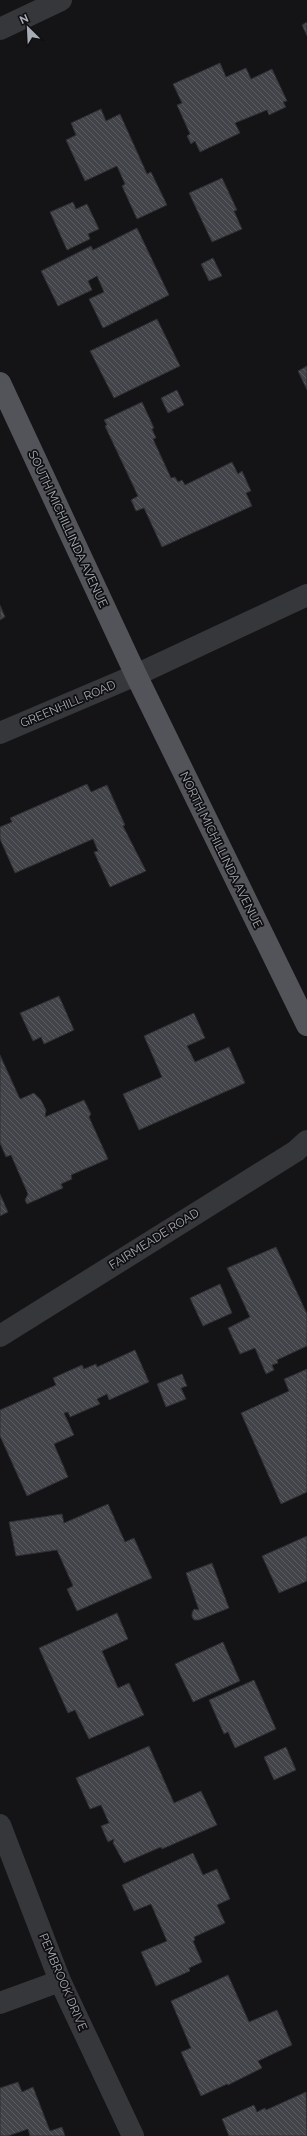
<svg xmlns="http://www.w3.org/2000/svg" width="307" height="2136" viewBox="0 0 307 2136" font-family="Raleway,sans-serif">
<defs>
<pattern id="building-back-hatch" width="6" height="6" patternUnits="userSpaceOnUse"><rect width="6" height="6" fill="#434449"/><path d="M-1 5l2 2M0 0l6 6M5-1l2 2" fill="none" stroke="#5b5c61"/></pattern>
</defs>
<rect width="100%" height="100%" fill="#141416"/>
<path fill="url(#building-back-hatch)" stroke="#2e2f32" d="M 307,22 L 307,36 L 302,25 Z
M 220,63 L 226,77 L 246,68 L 251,79 L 272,69 L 287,101 L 283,102 L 286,107 L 269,115 L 267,110 L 235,123 L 240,133 L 200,152 L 195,141 L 191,144 L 187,136 L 190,134 L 177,105 L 182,103 L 173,84 Z
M 101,109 L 106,121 L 120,114 L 147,174 L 151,172 L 167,205 L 137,219 L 122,186 L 125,184 L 117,166 L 85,181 L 66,140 L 76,135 L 71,123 Z
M 222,178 L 237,210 L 234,211 L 242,229 L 212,242 L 189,193 Z
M 73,202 L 76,209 L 87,204 L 99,229 L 88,234 L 90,239 L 67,250 L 50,212 Z
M 137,228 L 169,295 L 103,328 L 89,299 L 104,292 L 97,276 L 88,281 L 92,290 L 58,306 L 41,271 L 91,246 L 93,250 Z
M 213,258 L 222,276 L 209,281 L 201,264 Z
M 157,319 L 180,366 L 114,398 L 90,351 Z
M 307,366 L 307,390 L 298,371 Z
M 177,390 L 184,405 L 168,413 L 161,398 Z
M 142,402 L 154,428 L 152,429 L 156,438 L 153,439 L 171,478 L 175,477 L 178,482 L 182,480 L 185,485 L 232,462 L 238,474 L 242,471 L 251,491 L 246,493 L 252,506 L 162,547 L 144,508 L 136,511 L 131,500 L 138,496 L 105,426 L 107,425 L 104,420 Z
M 0,605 L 5,617 L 0,620 Z
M 87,784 L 91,792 L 107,785 L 125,825 L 123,826 L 146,871 L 110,887 L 94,852 L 98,851 L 93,839 L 15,873 L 0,839 L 0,827 L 12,822 L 10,818 Z
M 59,996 L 74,1030 L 44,1044 L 41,1037 L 33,1041 L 20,1013 Z
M 194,1013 L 205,1038 L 187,1046 L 195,1062 L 229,1047 L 245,1083 L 139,1130 L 123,1094 L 162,1077 L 144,1036 Z
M 0,1055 L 20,1099 L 34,1093 L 41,1100 L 46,1110 L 45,1117 L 84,1100 L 91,1114 L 89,1117 L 108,1159 L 71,1175 L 72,1179 L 61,1184 L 63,1188 L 27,1204 L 25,1200 L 28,1194 L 11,1155 L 6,1157 L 0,1143 Z
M 0,1194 L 8,1212 L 0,1216 Z
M 276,1247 L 307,1314 L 307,1346 L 277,1360 L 278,1363 L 272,1365 L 274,1370 L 266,1374 L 255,1348 L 240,1354 L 228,1328 L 250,1317 L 227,1268 Z
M 220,1284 L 232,1313 L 203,1326 L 190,1298 Z
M 135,1350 L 149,1382 L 109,1400 L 107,1394 L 97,1399 L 100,1404 L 70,1417 L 68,1412 L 64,1413 L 74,1435 L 54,1444 L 68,1477 L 27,1496 L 0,1436 L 0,1410 L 56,1385 L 53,1378 L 82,1365 L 84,1369 L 96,1364 L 97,1367 Z
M 307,1369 L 307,1492 L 281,1504 L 241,1413 L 289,1391 L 284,1379 Z
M 182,1374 L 187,1386 L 181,1388 L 186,1399 L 166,1407 L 157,1384 Z
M 108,1504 L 125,1542 L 134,1538 L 152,1578 L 77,1611 L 67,1589 L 73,1586 L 57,1550 L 16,1556 L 9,1522 L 62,1514 L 64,1523 Z
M 307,1536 L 307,1581 L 279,1593 L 262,1556 Z
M 212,1563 L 229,1608 L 199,1620 L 194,1620 L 192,1617 L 192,1613 L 194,1609 L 199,1610 L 186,1573 Z
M 117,1613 L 128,1639 L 102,1651 L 118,1688 L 129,1683 L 144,1715 L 89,1739 L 75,1710 L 68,1713 L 39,1648 Z
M 223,1642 L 240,1681 L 193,1702 L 175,1664 Z
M 254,1680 L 276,1729 L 235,1748 L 228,1732 L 224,1734 L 209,1700 Z
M 149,1746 L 174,1803 L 201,1791 L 217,1825 L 162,1849 L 161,1847 L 124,1863 L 113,1843 L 114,1839 L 108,1842 L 101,1826 L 109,1823 L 101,1805 L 90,1809 L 76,1778 Z
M 286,1747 L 296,1770 L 274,1780 L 264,1757 Z
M 193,1853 L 203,1875 L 217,1869 L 230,1899 L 217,1905 L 225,1923 L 194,1937 L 195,1940 L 193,1941 L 202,1962 L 189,1968 L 190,1971 L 156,1986 L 141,1952 L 167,1941 L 151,1904 L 134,1911 L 122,1885 Z
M 228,1975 L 249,2022 L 277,2010 L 292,2045 L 258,2061 L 262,2068 L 228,2085 L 227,2084 L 201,2096 L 181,2052 L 191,2048 L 171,2001 Z
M 18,2082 L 22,2092 L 33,2087 L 50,2131 L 62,2127 L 65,2136 L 30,2136 L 28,2129 L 8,2136 L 0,2136 L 0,2088 Z
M 306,2092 L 307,2136 L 229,2136 L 222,2119 L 254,2105 L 257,2112 L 265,2108 L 266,2110 Z"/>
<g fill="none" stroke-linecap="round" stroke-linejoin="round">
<path stroke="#36373a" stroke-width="22" d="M 0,29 L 61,0
M 0,733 L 136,675 L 307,595
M 0,1336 L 296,1151 L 307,1141
M 0,1825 L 60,1981 L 133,2136
M 0,2003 L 60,1981"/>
<path stroke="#525459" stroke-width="22" d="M 0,383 L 136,675 L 307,1025"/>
</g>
<g text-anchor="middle" stroke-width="3.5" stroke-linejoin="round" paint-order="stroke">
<g font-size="12" fill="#a7acb5" stroke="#0f0f11">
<text transform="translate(68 529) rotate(65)" y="4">SOUTH MICHILLINDA AVENUE</text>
<text transform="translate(68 704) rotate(-23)" y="4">GREENHILL ROAD</text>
<text transform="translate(221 850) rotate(64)" y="4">NORTH MICHILLINDA AVENUE</text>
<text transform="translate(154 1239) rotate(-32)" y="4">FAIRMEADE ROAD</text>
<text transform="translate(63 1982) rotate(67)" y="4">PEMBROOK DRIVE</text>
</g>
</g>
<g transform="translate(28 28) rotate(336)" stroke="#0f0f11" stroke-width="3" paint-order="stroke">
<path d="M0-3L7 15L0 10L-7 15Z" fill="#a7acb5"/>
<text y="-6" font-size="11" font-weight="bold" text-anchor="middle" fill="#a7acb5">N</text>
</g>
</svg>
